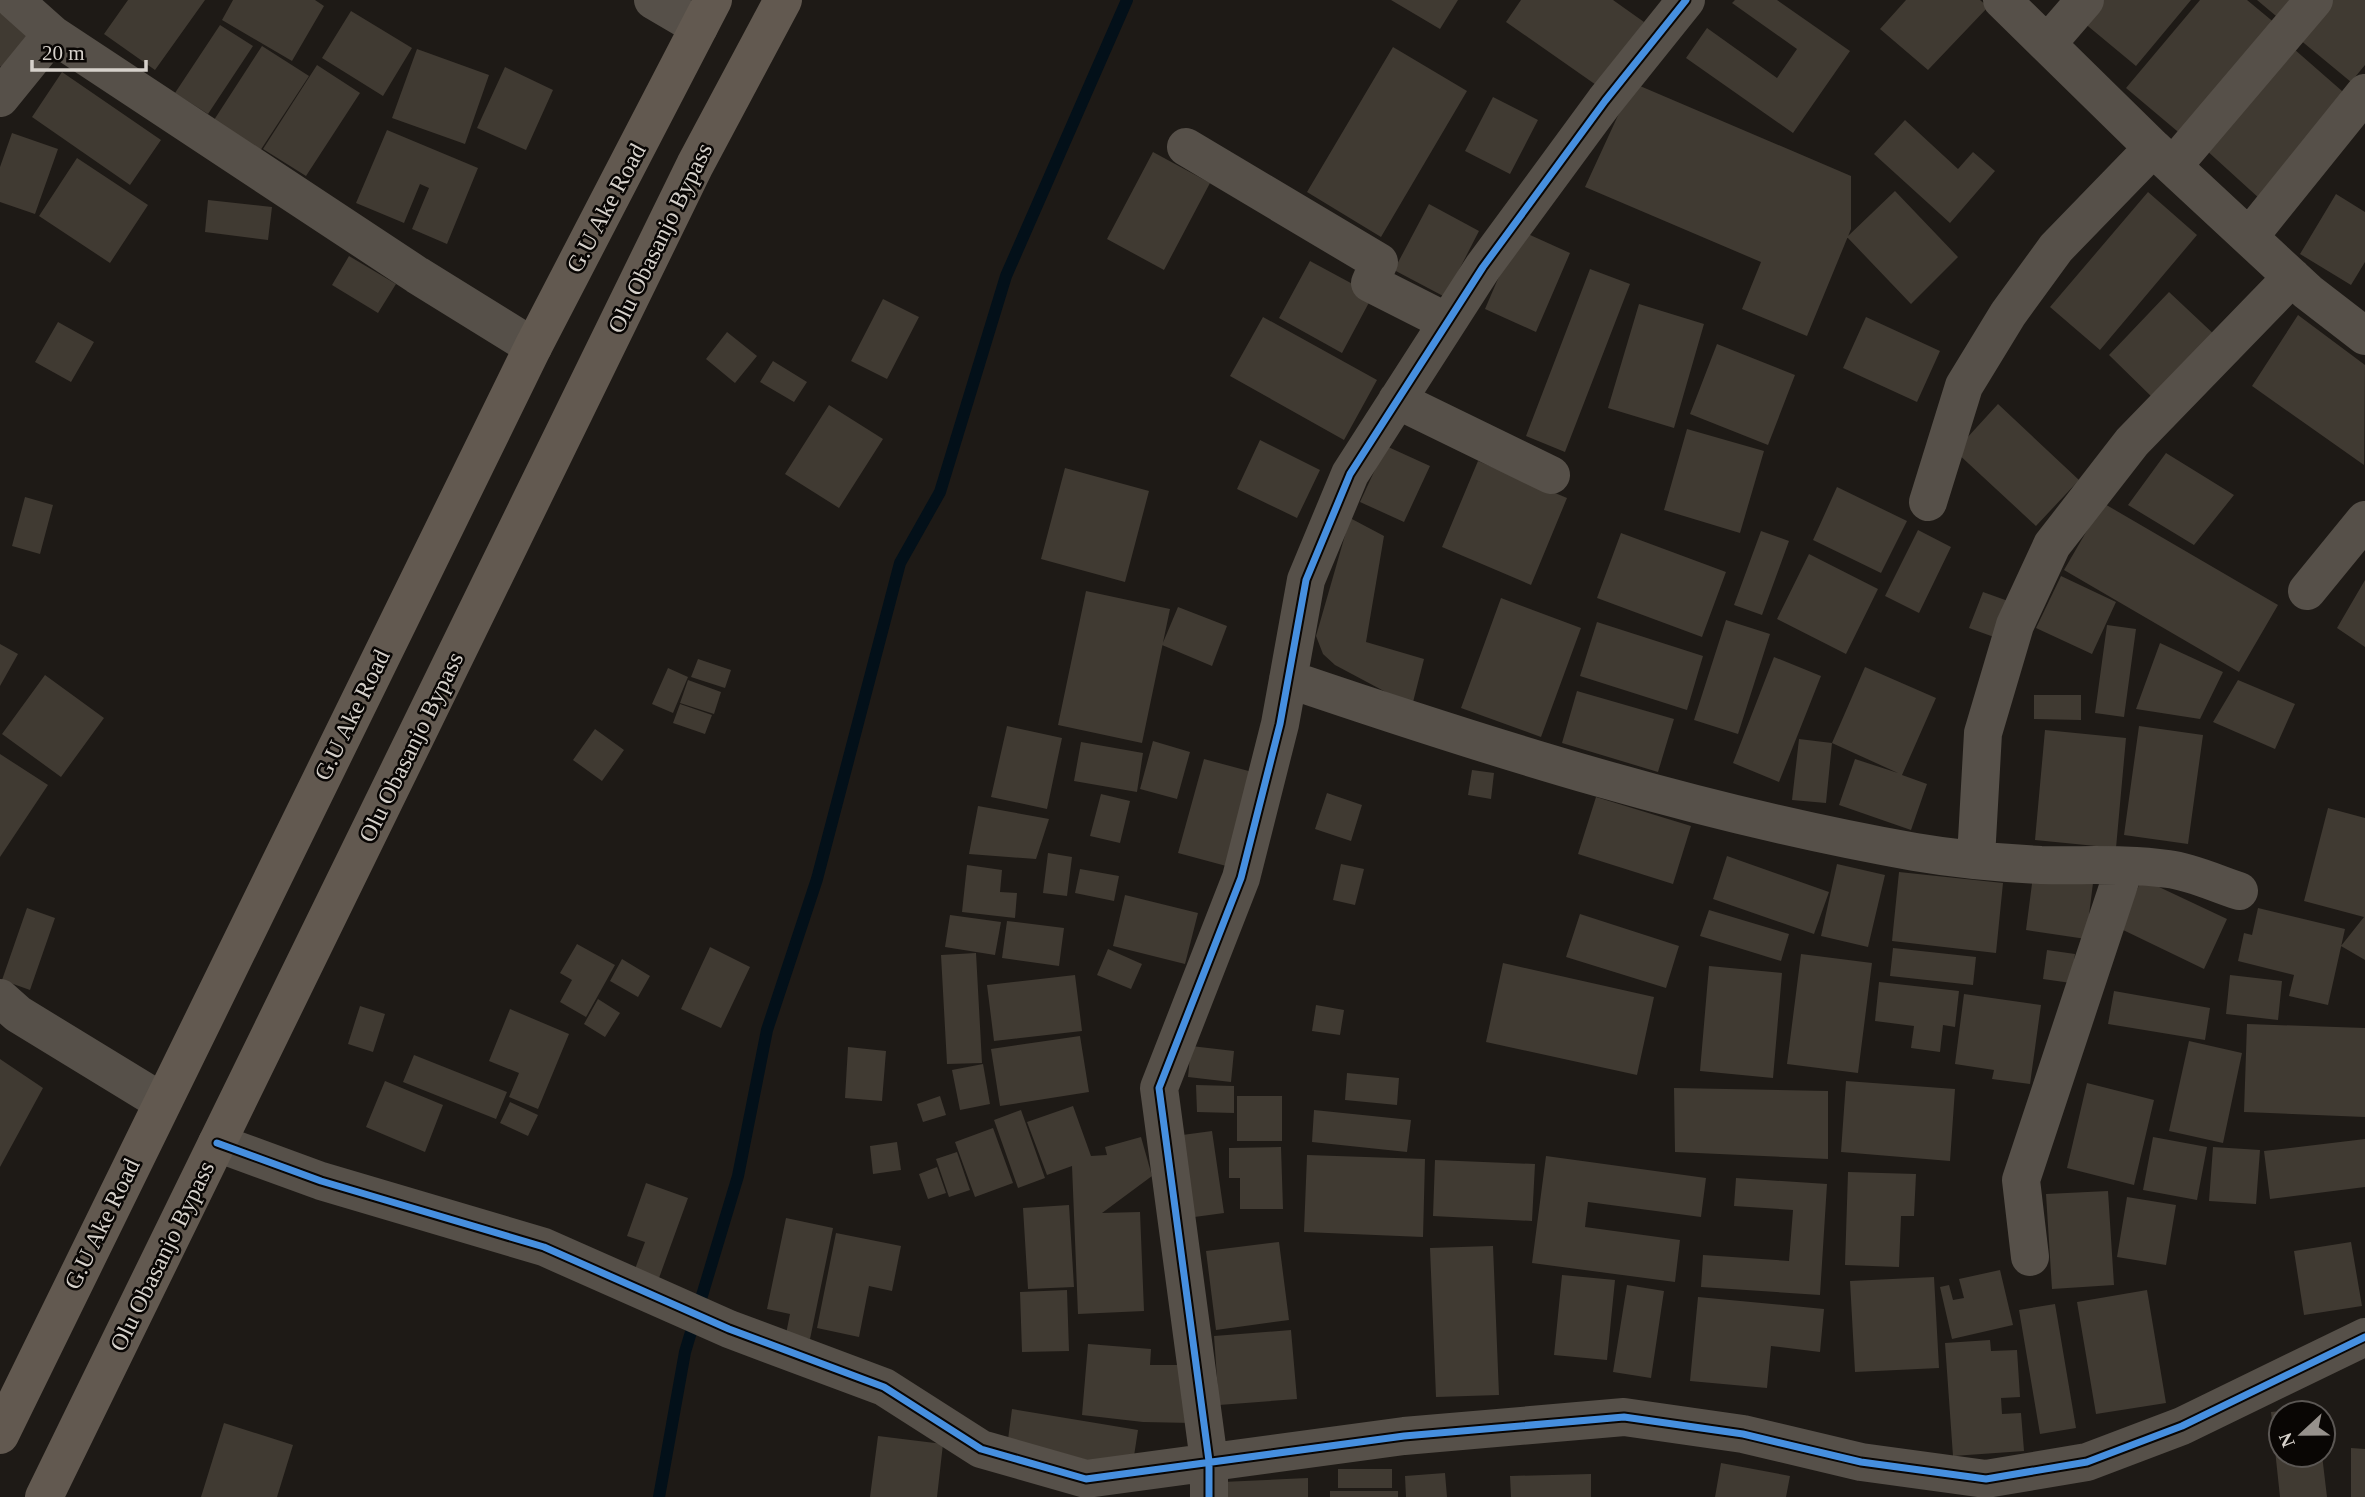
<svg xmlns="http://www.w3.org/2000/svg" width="2365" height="1497" viewBox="0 0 2365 1497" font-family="'Times New Roman',serif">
<rect width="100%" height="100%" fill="#1e1a16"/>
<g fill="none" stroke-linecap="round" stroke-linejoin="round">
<path stroke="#031019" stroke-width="12" d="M 659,1497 L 685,1352 L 738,1176 L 767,1030 L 817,879 L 900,563 L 940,492 L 1006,276 L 1127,0"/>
</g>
<path fill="#403a32" d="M 128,0 L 205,0 L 155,70 L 104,34 Z
M 233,0 L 315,0 L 324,6 L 292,61 L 222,20 Z
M 1391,0 L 1458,0 L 1440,29 Z
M 1521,0 L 1613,0 L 1644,22 L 1599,87 L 1506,22 Z
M 1735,0 L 1777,0 L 1850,51 L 1793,133 L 1686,58 L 1707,28 L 1777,78 L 1797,49 L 1732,3 Z
M 1906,0 L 1980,0 L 1988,7 L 1928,70 L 1880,29 Z
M 2101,0 L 2191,0 L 2136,66 L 2083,22 Z
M 2200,0 L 2247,0 L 2276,24 L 2183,136 L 2126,88 Z
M 2257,0 L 2299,0 L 2282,21 Z
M 2331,0 L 2365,0 L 2365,65 L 2351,82 L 2299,39 Z
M 0,9 L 31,37 L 3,69 L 0,66 Z
M 351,11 L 412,48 L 383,96 L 322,58 Z
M 220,25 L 253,46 L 208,114 L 175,93 Z
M 262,46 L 309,76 L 260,151 L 214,120 Z
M 1393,47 L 1467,91 L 1381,237 L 1307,192 Z
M 417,49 L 489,75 L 465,144 L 392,118 Z
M 2294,49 L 2350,98 L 2260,199 L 2205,149 Z
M 317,65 L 360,93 L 306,176 L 263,149 Z
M 505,67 L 553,90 L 526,150 L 477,128 Z
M 62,72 L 161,140 L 130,185 L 32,117 Z
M 1633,83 L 1851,176 L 1851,229 L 1807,336 L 1742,309 L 1761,262 L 1585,187 Z
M 1493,97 L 1538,120 L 1510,174 L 1465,151 Z
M 1905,120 L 1958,169 L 1973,152 L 1995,171 L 1950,223 L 1874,154 Z
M 387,130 L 478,168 L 447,244 L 412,229 L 429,188 L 420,184 L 404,223 L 356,203 Z
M 12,133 L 58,149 L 35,214 L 0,202 L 0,167 Z
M 1153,152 L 1210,183 L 1164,270 L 1107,239 Z
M 77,158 L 148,205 L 110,263 L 39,216 Z
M 1895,191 L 1958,257 L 1911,304 L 1847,237 Z
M 2148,192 L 2197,235 L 2100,350 L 2050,307 Z
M 2336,194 L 2365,212 L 2365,262 L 2351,285 L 2300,254 Z
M 208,200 L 272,207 L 268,240 L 205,232 Z
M 1429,204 L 1479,231 L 1445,297 L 1394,270 Z
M 1519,230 L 1570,253 L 1536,332 L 1485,309 Z
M 349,256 L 396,284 L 378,313 L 332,285 Z
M 1310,261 L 1373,295 L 1342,353 L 1279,318 Z
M 1590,269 L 1630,284 L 1565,452 L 1526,436 Z
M 2169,292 L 2218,338 L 2157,402 L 2109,355 Z
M 883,299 L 919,317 L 887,379 L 851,361 Z
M 1639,304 L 1704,324 L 1674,428 L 1608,408 Z
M 2298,315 L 2365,365 L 2364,465 L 2252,386 Z
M 1263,317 L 1377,380 L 1344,440 L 1230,376 Z
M 1866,317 L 1940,351 L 1917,402 L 1843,368 Z
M 58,322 L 94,342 L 71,382 L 35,362 Z
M 727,332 L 757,356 L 735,383 L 706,359 Z
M 1717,344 L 1795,375 L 1768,445 L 1690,414 Z
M 773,361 L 807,382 L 794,402 L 760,382 Z
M 1998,404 L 2079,480 L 2036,526 L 1955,451 Z
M 829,405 L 883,439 L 839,508 L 785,474 Z
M 1687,429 L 1764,451 L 1740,533 L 1664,510 Z
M 1260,440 L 1320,470 L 1297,518 L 1237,489 Z
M 1386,446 L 1430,466 L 1404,522 L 1360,502 Z
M 2166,453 L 2234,495 L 2194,545 L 2128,505 Z
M 1478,461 L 1567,498 L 1531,585 L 1442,547 Z
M 1065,468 L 1149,491 L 1125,582 L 1041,559 Z
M 1837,487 L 1907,521 L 1881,573 L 1813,540 Z
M 25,497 L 53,505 L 40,554 L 12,546 Z
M 2103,503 L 2278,605 L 2239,672 L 2064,570 Z
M 1350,518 L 1384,536 L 1366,642 L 1424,659 L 1412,706 L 1335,665 L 1323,654 L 1316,636 Z
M 1918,530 L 1951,547 L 1919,613 L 1885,596 Z
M 1761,531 L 1789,541 L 1762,615 L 1734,605 Z
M 1621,533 L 1726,572 L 1702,637 L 1597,598 Z
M 1809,554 L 1878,589 L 1846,654 L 1777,619 Z
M 2061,576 L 2116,602 L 2092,654 L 2036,628 Z
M 2365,580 L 2365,647 L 2337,628 Z
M 1086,591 L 1170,609 L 1142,743 L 1058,725 Z
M 1983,592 L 2008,601 L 1994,637 L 1969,628 Z
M 1501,598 L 1581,628 L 1541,737 L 1461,708 Z
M 1178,607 L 1227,626 L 1212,666 L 1162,645 Z
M 1726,620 L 1770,634 L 1738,734 L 1694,720 Z
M 1597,622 L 1703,656 L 1687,710 L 1580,676 Z
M 2107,625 L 2136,629 L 2124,717 L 2095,713 Z
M 2160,643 L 2223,672 L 2200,719 L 2136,709 Z
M 0,644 L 18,654 L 0,686 Z
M 1774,657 L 1821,676 L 1779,782 L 1733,763 Z
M 698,659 L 731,670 L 725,688 L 691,677 Z
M 1865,667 L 1936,698 L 1902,775 L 1927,784 L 1911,830 L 1839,805 L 1855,759 L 1898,773 L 1832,743 Z
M 668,668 L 688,677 L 673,713 L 652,704 Z
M 45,675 L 104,718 L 61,777 L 2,734 Z
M 688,680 L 721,692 L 714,714 L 680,703 Z
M 2238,680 L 2295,704 L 2275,749 L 2213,722 Z
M 1577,691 L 1674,719 L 1658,772 L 1562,743 Z
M 2034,695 L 2081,695 L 2081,720 L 2034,719 Z
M 680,704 L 712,715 L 705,734 L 673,723 Z
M 1007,726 L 1062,738 L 1047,809 L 991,797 Z
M 2139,726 L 2203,735 L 2188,844 L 2124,835 Z
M 595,729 L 624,750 L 602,781 L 573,760 Z
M 2045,730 L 2126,738 L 2116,848 L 2035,840 Z
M 1799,739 L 1832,743 L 1826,803 L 1792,800 Z
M 1153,741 L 1190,752 L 1177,799 L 1140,789 Z
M 1081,742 L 1143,753 L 1137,792 L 1074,781 Z
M 0,754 L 48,785 L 0,857 Z
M 1204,759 L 1256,773 L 1230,867 L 1178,853 Z
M 1472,770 L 1494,773 L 1491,799 L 1468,795 Z
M 1327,793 L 1362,805 L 1351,841 L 1315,829 Z
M 1101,794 L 1130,801 L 1120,843 L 1090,836 Z
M 1596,797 L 1691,826 L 1673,884 L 1578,854 Z
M 978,806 L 1049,819 L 1036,859 L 969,854 Z
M 2328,808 L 2365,818 L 2365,960 L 2341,946 L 2364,917 L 2304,901 Z
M 1048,853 L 1072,857 L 1067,896 L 1043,893 Z
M 1727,856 L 1829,892 L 1814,934 L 1713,899 Z
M 1341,864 L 1364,869 L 1355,905 L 1333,900 Z
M 1837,864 L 1885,875 L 1868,947 L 1821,936 Z
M 967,865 L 1002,870 L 1000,892 L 1017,893 L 1015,918 L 962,912 Z
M 1080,869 L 1119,876 L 1114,901 L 1075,893 Z
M 1899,872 L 2003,883 L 1996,953 L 1892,941 Z
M 2033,876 L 2093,883 L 2086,939 L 2026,930 Z
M 2142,879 L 2227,919 L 2204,969 L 2119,928 Z
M 1125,895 L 1198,913 L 1185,964 L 1113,946 Z
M 27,908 L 55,918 L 30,990 L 2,980 Z
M 2258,908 L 2345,929 L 2328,1005 L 2289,996 L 2294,975 L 2238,961 L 2244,933 L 2252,935 Z
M 1709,910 L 1789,934 L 1781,961 L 1700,936 Z
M 1580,914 L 1679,946 L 1666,988 L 1566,957 Z
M 950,915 L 1001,922 L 995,955 L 945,947 Z
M 1007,921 L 1064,928 L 1059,966 L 1002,958 Z
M 577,944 L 615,965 L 586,1017 L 560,1002 L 572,980 L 560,973 Z
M 710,947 L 750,967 L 721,1028 L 681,1009 Z
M 1893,948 L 1976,957 L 1973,985 L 1890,976 Z
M 1108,949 L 1142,964 L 1131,989 L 1097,975 Z
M 2047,950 L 2075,954 L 2071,983 L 2043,979 Z
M 976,953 L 982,1063 L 947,1064 L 941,955 Z
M 1801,954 L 1872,963 L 1858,1073 L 1787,1064 Z
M 622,959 L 650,976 L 638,997 L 610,981 Z
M 1503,963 L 1654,997 L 1637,1075 L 1486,1042 Z
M 1709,966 L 1782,973 L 1773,1078 L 1700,1071 Z
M 1075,975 L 1082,1031 L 994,1041 L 987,985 Z
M 2230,975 L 2282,981 L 2278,1020 L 2226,1014 Z
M 1879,982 L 1959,991 L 1955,1027 L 1943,1025 L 1940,1052 L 1911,1048 L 1914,1026 L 1875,1021 Z
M 2114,991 L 2210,1008 L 2205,1040 L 2108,1024 Z
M 1964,994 L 2041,1005 L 2030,1084 L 1992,1079 L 1994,1070 L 1955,1064 Z
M 598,999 L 620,1013 L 605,1037 L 584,1024 Z
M 1316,1005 L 1344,1010 L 1340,1035 L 1312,1031 Z
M 360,1006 L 385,1014 L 373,1052 L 348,1044 Z
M 510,1009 L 569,1034 L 538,1109 L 509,1097 L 519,1073 L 489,1061 Z
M 2247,1024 L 2365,1028 L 2365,1117 L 2244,1112 Z
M 1080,1036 L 1089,1092 L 1000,1106 L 991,1049 Z
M 2189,1041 L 2242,1053 L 2223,1143 L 2169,1131 Z
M 1191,1046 L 1234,1051 L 1231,1082 L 1188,1077 Z
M 848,1047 L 886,1051 L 882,1101 L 845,1098 Z
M 414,1055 L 507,1092 L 496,1119 L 403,1082 Z
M 0,1059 L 43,1088 L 0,1167 Z
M 983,1064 L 990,1104 L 960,1110 L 952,1070 Z
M 1347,1073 L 1399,1078 L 1397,1105 L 1345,1100 Z
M 385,1081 L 443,1105 L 425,1152 L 366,1127 Z
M 1846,1081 L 1955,1089 L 1950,1161 L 1841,1152 Z
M 2087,1083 L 2154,1100 L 2134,1185 L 2067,1168 Z
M 1196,1085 L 1234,1086 L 1234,1113 L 1197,1112 Z
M 1674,1088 L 1828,1091 L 1828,1159 L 1675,1152 Z
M 940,1096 L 946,1115 L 923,1122 L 917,1104 Z
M 1237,1096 L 1282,1096 L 1282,1141 L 1237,1141 Z
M 510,1102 L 538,1115 L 528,1136 L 500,1123 Z
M 1073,1106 L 1091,1156 L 1107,1155 L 1105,1147 L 1141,1137 L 1152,1176 L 1102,1213 L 1140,1212 L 1144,1311 L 1078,1314 L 1072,1166 L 1047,1175 L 1027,1122 Z
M 1021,1110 L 1045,1178 L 1018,1188 L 994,1120 Z
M 1314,1110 L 1411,1120 L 1407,1152 L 1312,1142 Z
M 993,1128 L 1013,1183 L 975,1197 L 955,1142 Z
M 1212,1131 L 1224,1213 L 1187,1218 L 1175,1136 Z
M 2153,1137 L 2207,1147 L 2197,1200 L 2143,1190 Z
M 2365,1139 L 2365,1187 L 2270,1199 L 2264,1151 Z
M 897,1142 L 901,1170 L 873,1174 L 870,1146 Z
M 1281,1147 L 1283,1209 L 1240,1209 L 1240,1178 L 1229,1178 L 1229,1148 Z
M 2213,1147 L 2260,1150 L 2256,1204 L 2209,1201 Z
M 957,1152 L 970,1190 L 949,1197 L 936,1159 Z
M 1307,1155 L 1425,1159 L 1423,1237 L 1304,1232 Z
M 1546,1156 L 1706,1178 L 1701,1217 L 1588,1202 L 1585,1227 L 1680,1240 L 1675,1282 L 1532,1263 Z
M 1435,1160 L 1535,1164 L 1532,1221 L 1433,1216 Z
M 937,1167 L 946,1193 L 928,1199 L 919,1174 Z
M 1848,1172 L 1916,1174 L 1914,1216 L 1901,1216 L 1899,1267 L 1845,1265 Z
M 1736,1178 L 1827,1184 L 1820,1295 L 1701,1287 L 1703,1255 L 1789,1261 L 1793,1210 L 1734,1206 Z
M 646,1183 L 688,1198 L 659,1278 L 635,1269 L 645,1242 L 627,1236 Z
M 2108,1191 L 2114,1285 L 2052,1289 L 2046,1194 Z
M 2127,1197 L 2176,1205 L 2166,1265 L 2117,1257 Z
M 1069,1205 L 1074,1287 L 1028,1289 L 1023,1208 Z
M 786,1218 L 833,1228 L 810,1339 L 786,1334 L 790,1314 L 767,1309 Z
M 836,1233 L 901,1246 L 892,1291 L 869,1286 L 859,1337 L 817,1328 Z
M 1279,1242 L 1289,1320 L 1216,1330 L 1206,1251 Z
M 2351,1242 L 2362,1306 L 2304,1315 L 2294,1251 Z
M 1493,1246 L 1499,1395 L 1436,1397 L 1430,1248 Z
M 2000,1270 L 2013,1325 L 1952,1339 L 1940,1287 L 1949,1285 L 1953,1300 L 1964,1298 L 1959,1279 Z
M 1562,1275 L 1615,1280 L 1607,1360 L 1554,1355 Z
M 1934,1277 L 1939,1368 L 1855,1372 L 1850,1281 Z
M 1627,1285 L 1664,1291 L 1651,1378 L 1613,1372 Z
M 1067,1290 L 1069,1351 L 1022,1352 L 1020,1292 Z
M 2147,1290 L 2166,1403 L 2096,1414 L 2077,1302 Z
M 1698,1297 L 1824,1309 L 1820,1352 L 1771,1346 L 1767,1388 L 1690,1381 Z
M 2055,1304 L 2076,1428 L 2040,1434 L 2019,1310 Z
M 1291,1330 L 1297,1399 L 1219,1405 L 1214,1336 Z
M 1990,1340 L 1991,1351 L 2017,1350 L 2020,1397 L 2001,1398 L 2002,1414 L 2021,1413 L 2024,1451 L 1953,1456 L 1945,1343 Z
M 1088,1344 L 1151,1349 L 1150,1365 L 1192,1365 L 1193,1423 L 1143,1422 L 1082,1415 Z
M 2317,1408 L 2318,1413 L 2283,1413 L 2283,1411 Z
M 1012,1409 L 1138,1430 L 1132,1469 L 1007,1447 Z
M 2281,1411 L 2281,1455 L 2322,1455 L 2327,1497 L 2280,1497 L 2271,1412 Z
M 224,1423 L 293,1445 L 277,1497 L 201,1497 Z
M 878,1436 L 943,1444 L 937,1497 L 870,1497 Z
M 2351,1448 L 2365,1449 L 2365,1497 L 2351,1497 Z
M 1721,1463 L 1790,1476 L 1786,1497 L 1715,1497 Z
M 1338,1469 L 1392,1469 L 1392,1488 L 1338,1488 Z
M 1445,1473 L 1447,1497 L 1406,1497 L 1405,1476 Z
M 1591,1474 L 1591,1497 L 1511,1497 L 1510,1476 Z
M 1308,1478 L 1308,1497 L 1222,1497 L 1222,1482 Z
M 1330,1491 L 1398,1491 L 1398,1497 L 1330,1497 Z"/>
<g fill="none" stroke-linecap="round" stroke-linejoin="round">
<path stroke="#565049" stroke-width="38" d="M 14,0 L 52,34 L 417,275 L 533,347
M 653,0 L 699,27
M 2002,0 L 2153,148 L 2308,292 L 2365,336
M 2047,44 L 2085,0
M 0,98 L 52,34
M 1186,147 L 1379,262 L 1370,283 L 1447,322
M 2173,166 L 2314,0
M 2249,237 L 2365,93
M 1397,400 L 1551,475
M 1928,502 L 1964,386 L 2008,314 L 2056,248 L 2153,148
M 2307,591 L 2365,520
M 1288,679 C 1494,749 1700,814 1915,852 C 1956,859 2000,863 2041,865 C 2084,866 2126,863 2168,869 C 2192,872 2217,884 2239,891
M 1976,858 L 1983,733 L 2015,625 L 2052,545 L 2132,442 L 2292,277
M 0,998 L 18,1014 L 162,1102
M 217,1143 L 321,1181 L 544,1247 L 729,1329 L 884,1387 L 981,1449 L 1086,1479 L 1404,1436 L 1624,1417 L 1743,1434 L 1861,1462 L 1986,1479 L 2087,1462 L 2182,1426 L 2365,1337
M 2030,1257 L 2021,1180 L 2125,866
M 1209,1497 L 1209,1461 L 1159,1088 L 1241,878 L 1280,724 L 1306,580 L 1350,474 L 1483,267 L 1605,101 L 1686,0"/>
<path stroke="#625950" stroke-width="38" d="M 0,1435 L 533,347 L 713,0
M 44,1497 L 695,165 L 783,0"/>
<g stroke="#090604" stroke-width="11">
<path id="cycleway" d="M 217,1143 L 321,1181 L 544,1247 L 729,1329 L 884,1387 L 981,1449 L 1086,1479 L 1404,1436 L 1624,1417 L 1743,1434 L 1861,1462 L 1986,1479 L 2087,1462 L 2182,1426 L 2365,1337
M 1209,1497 L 1209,1461 L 1159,1088 L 1241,878 L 1280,724 L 1306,580 L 1350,474 L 1483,267 L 1605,101 L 1686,0"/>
</g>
<use href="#cycleway" stroke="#468fdf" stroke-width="7"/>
</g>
<g text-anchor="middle" stroke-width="5" stroke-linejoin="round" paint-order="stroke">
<g font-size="24" fill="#d6d1cb" stroke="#090604">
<text transform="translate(606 208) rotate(-62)" y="8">G.U Ake Road</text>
<text transform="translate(660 238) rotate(-64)" y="8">Olu Obasanjo Bypass</text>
<text transform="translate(352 715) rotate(-64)" y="8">G.U Ake Road</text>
<text transform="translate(411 747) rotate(-64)" y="8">Olu Obasanjo Bypass</text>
<text transform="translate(102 1224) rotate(-64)" y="8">G.U Ake Road</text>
<text transform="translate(162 1256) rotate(-64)" y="8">Olu Obasanjo Bypass</text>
</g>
</g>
<g transform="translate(2302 1434) rotate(248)"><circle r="33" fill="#090604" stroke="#5b5754" stroke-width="2"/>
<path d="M0-5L12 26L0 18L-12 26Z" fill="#96918c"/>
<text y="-10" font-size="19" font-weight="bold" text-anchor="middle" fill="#d6d1cb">N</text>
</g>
<path d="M32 60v10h114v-10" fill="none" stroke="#d6d1cb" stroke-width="3.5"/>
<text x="42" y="60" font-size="21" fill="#d6d1cb" stroke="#090604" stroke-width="5" paint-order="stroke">20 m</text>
</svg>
